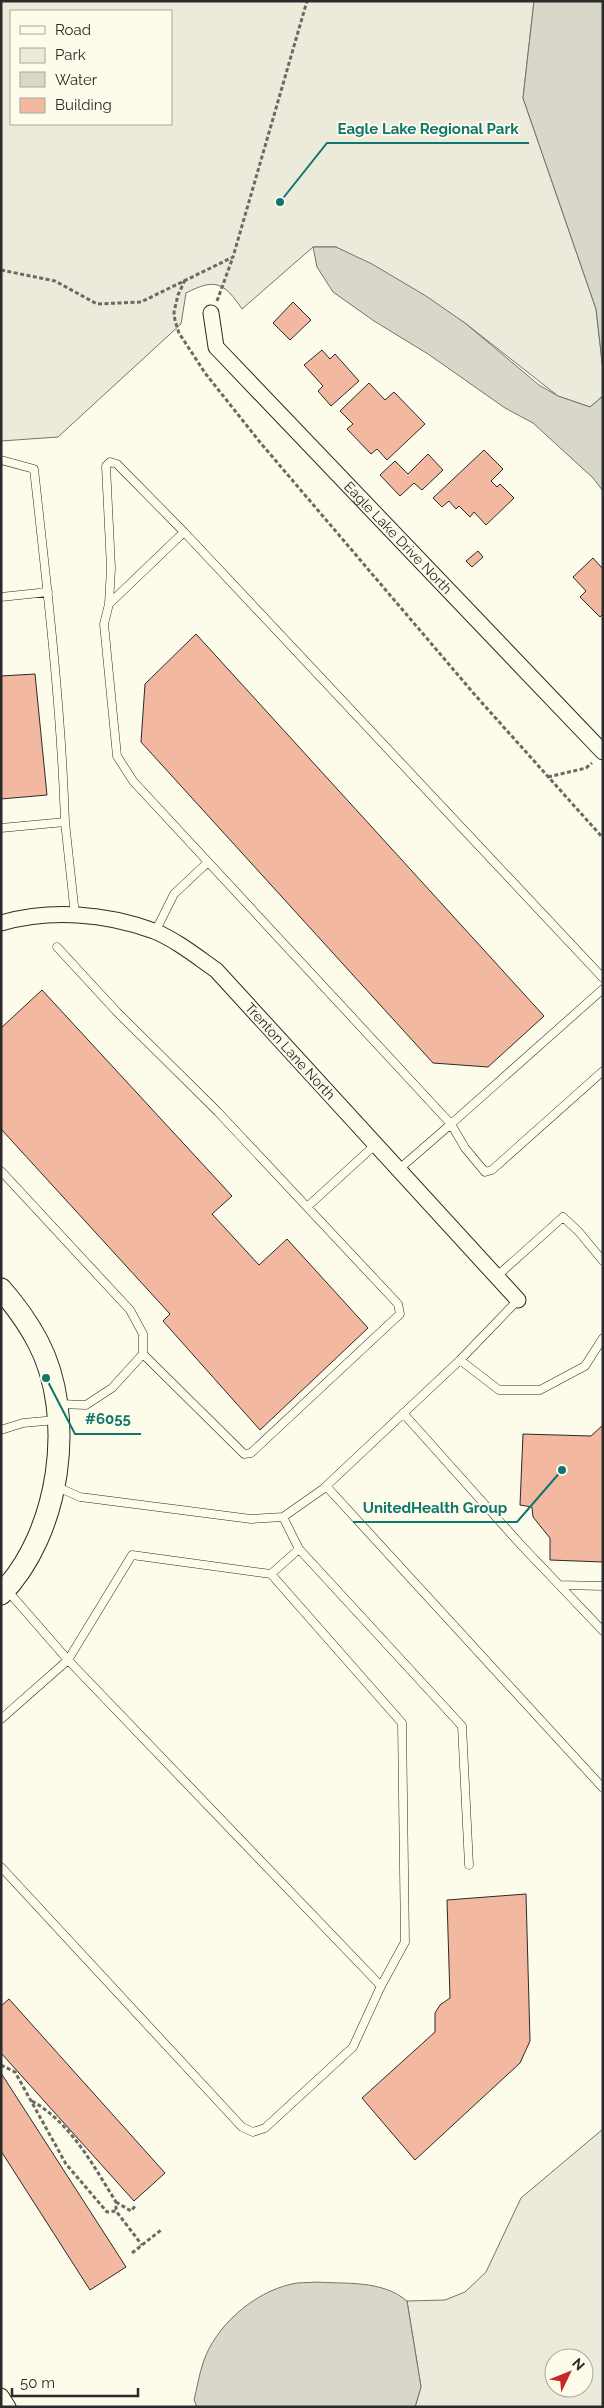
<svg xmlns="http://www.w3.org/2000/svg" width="604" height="2408" viewBox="0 0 604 2408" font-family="Raleway,sans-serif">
<rect width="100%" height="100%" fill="#fdfbea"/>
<path fill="#ecebdb" stroke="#74746e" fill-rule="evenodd" d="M 1,1 L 534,1 L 523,98 L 596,309 L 603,370 L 603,396 L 590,407 L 558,396 L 465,323 L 336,247 L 313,247 L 242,309 C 224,282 215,278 186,293 L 181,324 L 58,437 L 1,441 ZM 11,11 L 171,11 L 171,124 L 11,124 Z
M 603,2129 L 603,2407 L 415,2407 L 421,2387 L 407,2301 L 445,2300 L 465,2292 L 486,2272 L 521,2198 ZM 554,2358 L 584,2358 L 584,2388 L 554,2388 Z"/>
<path fill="#d8d7c9" stroke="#74746e" d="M 534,1 L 603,1 L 603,370 L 596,309 L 523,98 Z
M 313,247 L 336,247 L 372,264 L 426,296 L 465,323 L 539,385 L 558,396 L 590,407 L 603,396 L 603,491 L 593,478 L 533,423 L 505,408 L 428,354 L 374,321 L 333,292 L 317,267 Z
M 315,2282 C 347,2284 382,2280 407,2301 L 421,2387 L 415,2407 L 197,2407 L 194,2400 C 197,2388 199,2375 203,2363 C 215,2326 254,2292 292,2284 C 299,2282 308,2283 315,2282 Z"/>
<path fill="#f2b8a0" stroke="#2b2b2b" d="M 293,302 L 311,320 L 290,340 L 273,323 Z
M 322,350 L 330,359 L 335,354 L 359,381 L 331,406 L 318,391 L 323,386 L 304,365 Z
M 369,383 L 385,400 L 394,392 L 425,424 L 387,460 L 377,449 L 371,454 L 347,429 L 353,424 L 340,411 Z
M 484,450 L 503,469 L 491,481 L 497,487 L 500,484 L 514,498 L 486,525 L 474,512 L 470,517 L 459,506 L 456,509 L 449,501 L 442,507 L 433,498 Z
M 428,454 L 443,470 L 422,490 L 414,483 L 400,496 L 380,475 L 395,461 L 408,474 Z
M 478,551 L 483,557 L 472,567 L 466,561 Z
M 593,558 L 603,569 L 603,614 L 600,617 L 580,597 L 586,591 L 573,577 Z
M 196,634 L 544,1016 L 488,1067 L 433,1063 L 141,742 L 145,684 Z
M 35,674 L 47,795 L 1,799 L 1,676 Z
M 42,990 L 232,1196 L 212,1214 L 259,1265 L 287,1239 L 368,1328 L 260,1430 L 163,1321 L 170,1314 L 1,1129 L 1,1028 Z
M 603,1425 L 603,1562 L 550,1560 L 550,1538 L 533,1517 L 532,1507 L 520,1505 L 523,1434 L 591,1436 Z
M 526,1894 L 530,2041 L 520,2063 L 415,2160 L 362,2098 L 435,2032 L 435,2013 L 440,2005 L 450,1998 L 447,1900 Z
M 9,1999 L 165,2173 L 134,2201 L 1,2053 L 1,2006 Z
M 1,2073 L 126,2267 L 90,2290 L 1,2151 Z"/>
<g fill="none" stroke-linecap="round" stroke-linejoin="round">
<g stroke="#2b2b2b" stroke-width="9">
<path id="lane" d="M 1,460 L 34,469 C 47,586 61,704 65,822 L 1,828
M 1,597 L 48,592
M 109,604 L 111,568 L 106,466 L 110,462 L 117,464 L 184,532
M 65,822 L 75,915
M 155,932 L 174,894 L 207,863
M 57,947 L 117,1012 L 218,1112 L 398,1304 L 400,1314 L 251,1453 L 244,1454 L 143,1354
M 603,978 L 184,532 L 109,604 L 104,624 L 117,756 L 133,781 L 451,1124 L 603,989
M 398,1170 L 451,1124 L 465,1148 L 485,1172 L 492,1170 L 603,1071
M 1,1171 L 130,1310 L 143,1334 L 143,1354 L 112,1388 L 86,1405 L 59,1404
M 307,1207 L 375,1145
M 497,1276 L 563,1217 L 579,1232 L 603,1261
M 460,1360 L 499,1390 L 540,1390 L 585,1366 L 603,1338
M 403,1413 L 521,1545 L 603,1631
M 1,1430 L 23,1423 L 56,1420
M 55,1486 L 80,1497 L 251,1519 L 283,1517 L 323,1489 L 460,1360 L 518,1300
M 326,1486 L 603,1788
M 283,1517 L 299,1549
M 271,1574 L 402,1723 L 405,1942 L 381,1986
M 559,1585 L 603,1586
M 1,1719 L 68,1660 L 132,1555 L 271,1574 L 299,1549 L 462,1726 L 469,1865
M 1,1867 L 242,2127 L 253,2132 L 265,2128 L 353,2047 L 381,1986 L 68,1660 L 6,1589"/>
</g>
<g stroke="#2b2b2b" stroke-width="17">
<g id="street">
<path id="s1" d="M 211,313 L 216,347 L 603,752"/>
<path id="s2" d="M 1,923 C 51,909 105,913 154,931 C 176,940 196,956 216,970 L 518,1300"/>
<path d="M 1,2396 L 8,2407"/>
</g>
</g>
<g stroke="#2b2b2b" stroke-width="23">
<path id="secondary" d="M 1,1289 C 15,1305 28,1323 38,1342 C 77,1416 60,1534 1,1594"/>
</g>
<path stroke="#6a6964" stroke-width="3" stroke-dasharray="4 2.5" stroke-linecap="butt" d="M 1,270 L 55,281 L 97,304 L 141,302 L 233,257 L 307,1
M 185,280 L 178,295 L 174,312 L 175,321 L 179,333 L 205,373 L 259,441 L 475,695 L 603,838
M 217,301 L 233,257
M 548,777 L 586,768 L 592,763
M 1,2065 L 15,2072 L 66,2164 L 107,2212 L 116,2211 L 142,2245
M 32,2101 C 71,2123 93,2165 116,2202 L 116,2211
M 116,2202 L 131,2211 L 136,2205
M 132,2253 L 161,2230"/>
<use href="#lane" stroke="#fdfbea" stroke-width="8"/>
<use href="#street" stroke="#fdfbea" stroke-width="15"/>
<use href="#secondary" stroke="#fdfbea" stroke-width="21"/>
</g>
<g text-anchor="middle" stroke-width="4" stroke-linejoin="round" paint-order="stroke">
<g font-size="14" fill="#2b2b2b" stroke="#fdfbea">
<text dy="5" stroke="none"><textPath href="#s1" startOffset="298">Eagle Lake Drive North</textPath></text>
<text dy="5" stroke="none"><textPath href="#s2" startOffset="339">Trenton Lane North</textPath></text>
</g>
</g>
<path fill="none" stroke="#0f766e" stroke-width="2" d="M280 202L327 143H529M46 1378L75 1434H141M562 1470L517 1522H353"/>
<g fill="#0f766e" stroke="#fdfbea" stroke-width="2">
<circle cx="280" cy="202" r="5"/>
<circle cx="46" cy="1378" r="5"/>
<circle cx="562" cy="1470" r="5"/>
</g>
<g font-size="15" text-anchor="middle" font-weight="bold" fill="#0f766e" stroke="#fdfbea" stroke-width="4" stroke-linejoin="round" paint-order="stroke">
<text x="428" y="134">Eagle Lake Regional Park</text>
<text x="108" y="1424">#6055</text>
<text x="435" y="1513">UnitedHealth Group</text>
</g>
<rect width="604" height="2408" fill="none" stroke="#2b2b2b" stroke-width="5"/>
<rect x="10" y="10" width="162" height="115" fill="#fdfbea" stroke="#a9a89e"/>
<rect x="20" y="26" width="25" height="8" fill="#fdfbea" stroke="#a9a89e"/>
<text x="55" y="35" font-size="15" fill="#2b2b2b">Road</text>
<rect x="20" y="48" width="25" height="15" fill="#ecebdb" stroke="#a9a89e"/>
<text x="55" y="60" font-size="15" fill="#2b2b2b">Park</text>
<rect x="20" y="72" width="25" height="15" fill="#d8d7c9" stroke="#a9a89e"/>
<text x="55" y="85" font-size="15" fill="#2b2b2b">Water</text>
<rect x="20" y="98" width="25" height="15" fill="#f2b8a0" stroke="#a9a89e"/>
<text x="55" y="110" font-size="15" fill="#2b2b2b">Building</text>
<g transform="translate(569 2373) rotate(47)"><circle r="24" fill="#fdfbea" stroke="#a9a89e"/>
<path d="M0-4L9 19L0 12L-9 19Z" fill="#c62828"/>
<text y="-8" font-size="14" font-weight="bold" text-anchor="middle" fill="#2b2b2b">N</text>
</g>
<path d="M12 2388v8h126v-8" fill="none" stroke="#2b2b2b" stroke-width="2.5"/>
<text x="20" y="2388" font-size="15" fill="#2b2b2b" stroke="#fdfbea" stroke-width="4" paint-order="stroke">50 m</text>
</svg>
